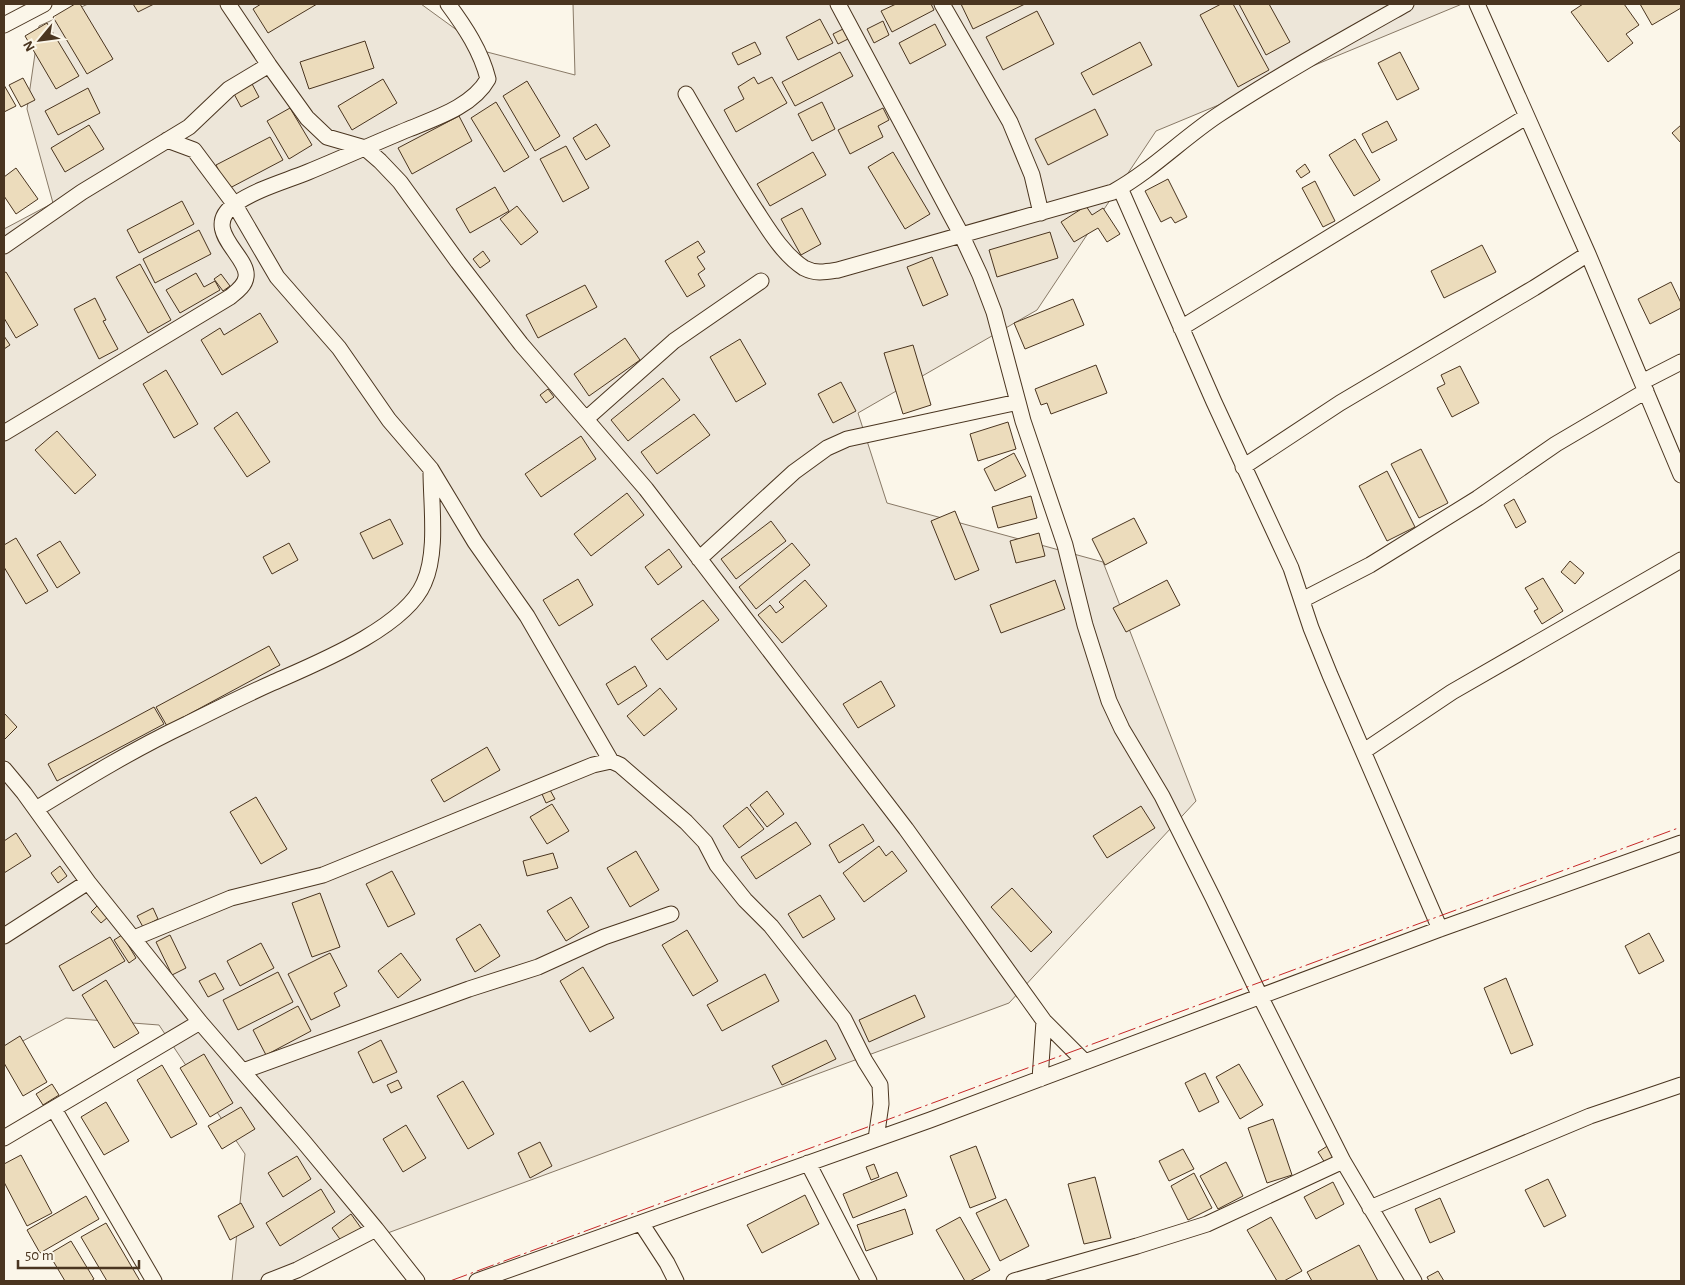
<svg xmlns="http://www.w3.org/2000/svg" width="1685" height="1285" viewBox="0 0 1685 1285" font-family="'Alegreya Sans',sans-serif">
<rect width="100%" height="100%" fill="#fbf6e9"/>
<path fill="#ede6d9" stroke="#887966" d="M 88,4 L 421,4 L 487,52 L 575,75 L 573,4 L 1462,4 L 1156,131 L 1037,310 L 858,413 L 887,503 L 1103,562 L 1196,801 L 1009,1003 L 258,1281 L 232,1281 L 245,1154 L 159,1025 L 66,1018 L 4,1051 L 4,229 L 53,203 L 27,109 L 39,26 Z"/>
<path fill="#ecdcbc" stroke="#4a3520" d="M 75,4 L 80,4 L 113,59 L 87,74 L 53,17 Z
M 133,4 L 154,4 L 138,12 Z
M 261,4 L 317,4 L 268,33 L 253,9 Z
M 896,4 L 931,4 L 934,10 L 892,32 L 881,11 Z
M 961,4 L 1025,4 L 973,29 Z
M 1221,4 L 1233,4 L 1269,70 L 1238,87 L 1200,15 Z
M 1239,4 L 1269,4 L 1290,42 L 1266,55 Z
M 1583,4 L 1624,4 L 1639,25 L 1626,34 L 1633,43 L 1608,62 L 1571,12 Z
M 1640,4 L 1681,4 L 1681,8 L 1652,25 Z
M 1037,11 L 1054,44 L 1003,70 L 986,37 Z
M 820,19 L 833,43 L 798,60 L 786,37 Z
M 883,21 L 889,35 L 874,43 L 867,29 Z
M 47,23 L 79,76 L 56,89 L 25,36 Z
M 935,24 L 946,45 L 910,64 L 899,43 Z
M 843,29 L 848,39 L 838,44 L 833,34 Z
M 365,41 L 374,68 L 309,89 L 300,62 Z
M 755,42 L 761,54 L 738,65 L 732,53 Z
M 1140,42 L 1152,65 L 1093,95 L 1081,73 Z
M 840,52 L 853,76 L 795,106 L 782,82 Z
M 1400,52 L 1419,89 L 1397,100 L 1378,63 Z
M 754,77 L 758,84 L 772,77 L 787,103 L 736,132 L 724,110 L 744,99 L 738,87 Z
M 23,78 L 35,100 L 21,107 L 9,85 Z
M 383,79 L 397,103 L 352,130 L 338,106 Z
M 527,81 L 560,136 L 535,151 L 503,96 Z
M 251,82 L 259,97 L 241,107 L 233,92 Z
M 4,85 L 16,106 L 4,112 Z
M 88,88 L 100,113 L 58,135 L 45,111 Z
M 496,102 L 529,157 L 504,172 L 471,118 Z
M 822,102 L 835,129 L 812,141 L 798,114 Z
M 290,108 L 312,145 L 289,159 L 267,121 Z
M 883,108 L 889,120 L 878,126 L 883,137 L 850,154 L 838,130 Z
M 1095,109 L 1108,135 L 1048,165 L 1035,139 Z
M 459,116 L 472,141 L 412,174 L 398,148 Z
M 1387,121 L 1397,140 L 1372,153 L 1362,134 Z
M 596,124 L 610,146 L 586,160 L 573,138 Z
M 89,125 L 104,149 L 65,172 L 51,148 Z
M 1681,125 L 1681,143 L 1672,133 Z
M 270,137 L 283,160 L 228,189 L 216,165 Z
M 1355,139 L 1380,180 L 1354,196 L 1329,155 Z
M 566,146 L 589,188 L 563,202 L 540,159 Z
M 813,152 L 826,175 L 770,206 L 757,184 Z
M 893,152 L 930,214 L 905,229 L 868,167 Z
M 1305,164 L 1310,172 L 1301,178 L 1296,171 Z
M 16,168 L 38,199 L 16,214 L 4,196 L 4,177 Z
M 1168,179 L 1187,217 L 1175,223 L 1171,217 L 1161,222 L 1145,191 Z
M 1315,181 L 1335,221 L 1323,227 L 1302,188 Z
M 495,187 L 509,211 L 470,233 L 456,209 Z
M 182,201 L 194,224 L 139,253 L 127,230 Z
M 517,206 L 538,232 L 521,245 L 500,219 Z
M 1086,206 L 1092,215 L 1103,208 L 1120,234 L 1107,242 L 1098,228 L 1074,242 L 1061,222 Z
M 802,208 L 821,244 L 801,255 L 781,219 Z
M 199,230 L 211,254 L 155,283 L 143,259 Z
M 1050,232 L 1058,258 L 997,277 L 989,250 Z
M 698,241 L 705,252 L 697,257 L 705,269 L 698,274 L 705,286 L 687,297 L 665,261 Z
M 1482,245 L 1496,272 L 1444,298 L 1431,271 Z
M 483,251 L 490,261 L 480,268 L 473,259 Z
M 932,257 L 948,295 L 923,306 L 907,267 Z
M 140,264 L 171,320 L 148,333 L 116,277 Z
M 6,272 L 38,325 L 16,338 L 4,318 L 4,273 Z
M 196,273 L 204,287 L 215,281 L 220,290 L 180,313 L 166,290 Z
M 221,274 L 230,286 L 223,291 L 214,279 Z
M 1671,282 L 1681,303 L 1681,308 L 1650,324 L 1638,299 Z
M 585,285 L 597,307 L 538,338 L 526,315 Z
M 95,298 L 106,320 L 103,321 L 118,349 L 99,359 L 74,309 Z
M 1073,299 L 1084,325 L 1025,349 L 1014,323 Z
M 260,313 L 278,342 L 222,375 L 201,340 L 220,328 L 224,335 Z
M 4,336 L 10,345 L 4,349 Z
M 625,338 L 640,360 L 589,396 L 574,374 Z
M 740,339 L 766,384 L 736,402 L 710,357 Z
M 913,345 L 931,405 L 903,414 L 884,353 Z
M 1096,365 L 1107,393 L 1051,414 L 1047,403 L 1041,405 L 1035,389 Z
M 1460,366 L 1479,403 L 1452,417 L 1437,388 L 1445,384 L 1441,375 Z
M 166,370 L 198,424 L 174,438 L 143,384 Z
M 663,378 L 680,400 L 628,441 L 611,420 Z
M 841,382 L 856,411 L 833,423 L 818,394 Z
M 548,389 L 554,397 L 546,403 L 540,395 Z
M 237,412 L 270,462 L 247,477 L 214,428 Z
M 694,414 L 710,435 L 657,474 L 641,452 Z
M 1008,422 L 1016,449 L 978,461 L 970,434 Z
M 57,431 L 96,475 L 75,494 L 35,450 Z
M 581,436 L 596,459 L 541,497 L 525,474 Z
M 1421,449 L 1448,503 L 1419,518 L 1391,464 Z
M 1014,453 L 1026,476 L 995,491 L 984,469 Z
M 1387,471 L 1415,527 L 1387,541 L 1359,486 Z
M 627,493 L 644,515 L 591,556 L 574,534 Z
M 1031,496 L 1037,518 L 998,528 L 992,507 Z
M 1514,499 L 1526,522 L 1516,528 L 1504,505 Z
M 955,511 L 979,570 L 955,580 L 931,521 Z
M 1134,518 L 1147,543 L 1105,565 L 1092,539 Z
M 390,519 L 403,544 L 373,559 L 360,533 Z
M 771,521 L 786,541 L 736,579 L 721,559 Z
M 1039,533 L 1045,556 L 1016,563 L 1010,541 Z
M 16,538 L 48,591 L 26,604 L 4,567 L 4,545 Z
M 60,541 L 80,573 L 57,588 L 37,555 Z
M 289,543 L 298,560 L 272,574 L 263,557 Z
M 792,543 L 810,565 L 756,609 L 739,587 Z
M 669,549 L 682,567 L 658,585 L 645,567 Z
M 1570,561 L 1584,573 L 1575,584 L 1561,572 Z
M 1543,578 L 1563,611 L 1542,624 L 1534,611 L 1538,609 L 1525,588 Z
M 578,579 L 593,605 L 559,626 L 543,600 Z
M 805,580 L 827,606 L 782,643 L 758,615 L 770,605 L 776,613 L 784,607 L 779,602 Z
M 1055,580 L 1065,609 L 1001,633 L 990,605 Z
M 1167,580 L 1180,605 L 1126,632 L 1113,608 Z
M 703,600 L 719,620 L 667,660 L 651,639 Z
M 269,646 L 280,665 L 167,726 L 156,707 Z
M 635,666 L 647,686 L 618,705 L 606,684 Z
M 881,681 L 895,706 L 858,728 L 843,704 Z
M 660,688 L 677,709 L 644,736 L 627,716 Z
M 154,707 L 164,724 L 57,781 L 48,764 Z
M 5,714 L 17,727 L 4,740 L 4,715 Z
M 487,747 L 500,770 L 444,802 L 431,780 Z
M 550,790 L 555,799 L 546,803 L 542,794 Z
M 767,791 L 784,814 L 767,827 L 750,805 Z
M 256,797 L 287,849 L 261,864 L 230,812 Z
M 552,804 L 569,831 L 547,844 L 530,817 Z
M 1141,806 L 1155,828 L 1107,858 L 1093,836 Z
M 747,807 L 764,829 L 739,848 L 723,826 Z
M 796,822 L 811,844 L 756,879 L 741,857 Z
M 863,824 L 874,841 L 839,863 L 829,845 Z
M 16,833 L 31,856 L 4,873 L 4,841 Z
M 879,846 L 886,856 L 892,851 L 907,871 L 864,902 L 843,873 Z
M 636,851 L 659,890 L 630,907 L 607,868 Z
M 553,853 L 558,868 L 527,876 L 523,861 Z
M 60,866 L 67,876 L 58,883 L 51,873 Z
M 392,871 L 415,914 L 388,927 L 366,884 Z
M 1012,888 L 1052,932 L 1031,952 L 991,907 Z
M 320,893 L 340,947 L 312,957 L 292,903 Z
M 820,895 L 835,919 L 803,938 L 788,914 Z
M 571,897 L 589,927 L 566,941 L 547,911 Z
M 98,905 L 108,917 L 101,923 L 91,912 Z
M 153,908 L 158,919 L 143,927 L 137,916 Z
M 480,924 L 500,956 L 475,972 L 456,939 Z
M 687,930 L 718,981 L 693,996 L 662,945 Z
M 1649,933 L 1664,961 L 1639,974 L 1625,946 Z
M 122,935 L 136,958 L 129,963 L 114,940 Z
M 170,935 L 186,968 L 172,975 L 156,942 Z
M 110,937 L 125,961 L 73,991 L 59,966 Z
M 261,943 L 274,968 L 240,986 L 227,961 Z
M 330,953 L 347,986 L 334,993 L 340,1006 L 311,1020 L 288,974 Z
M 401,953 L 421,980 L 398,998 L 378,971 Z
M 583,967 L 614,1018 L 590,1032 L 560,981 Z
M 278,972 L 293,1002 L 238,1030 L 223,1000 Z
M 215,973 L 224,989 L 208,997 L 199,981 Z
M 765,974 L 779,1001 L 722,1031 L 707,1005 Z
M 1506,978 L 1533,1045 L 1511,1054 L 1484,988 Z
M 106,980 L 139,1033 L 114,1048 L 82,995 Z
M 915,995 L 925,1017 L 869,1042 L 859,1020 Z
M 298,1006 L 311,1031 L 266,1055 L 253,1030 Z
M 20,1036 L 47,1082 L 23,1096 L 4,1063 L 4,1046 Z
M 381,1040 L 397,1072 L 373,1083 L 358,1052 Z
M 826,1040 L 836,1059 L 782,1085 L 772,1066 Z
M 204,1054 L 233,1103 L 210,1117 L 180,1068 Z
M 1239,1064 L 1263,1105 L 1240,1119 L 1216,1077 Z
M 162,1065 L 197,1124 L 171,1138 L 137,1080 Z
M 1205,1073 L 1219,1102 L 1199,1112 L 1185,1083 Z
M 398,1080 L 402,1088 L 391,1093 L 387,1085 Z
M 463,1081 L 494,1134 L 468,1149 L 437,1096 Z
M 52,1084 L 59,1095 L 43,1105 L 36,1094 Z
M 106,1102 L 129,1141 L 104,1155 L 81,1117 Z
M 241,1107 L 255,1129 L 222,1149 L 208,1126 Z
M 1273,1119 L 1292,1175 L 1267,1183 L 1248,1128 Z
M 406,1125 L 426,1158 L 403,1172 L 383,1139 Z
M 540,1142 L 552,1166 L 530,1178 L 518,1153 Z
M 1329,1145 L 1336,1156 L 1325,1163 L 1318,1152 Z
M 976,1146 L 996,1198 L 970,1208 L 950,1156 Z
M 1183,1149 L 1194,1169 L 1169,1181 L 1159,1161 Z
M 21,1155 L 52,1213 L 27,1226 L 4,1182 L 4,1164 Z
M 297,1156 L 311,1179 L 283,1197 L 268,1173 Z
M 1226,1162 L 1243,1196 L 1218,1209 L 1200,1176 Z
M 874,1164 L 879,1177 L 871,1180 L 866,1167 Z
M 897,1172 L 907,1196 L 853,1218 L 843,1194 Z
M 1194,1173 L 1212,1208 L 1188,1220 L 1171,1186 Z
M 1095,1177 L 1111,1238 L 1084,1244 L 1068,1184 Z
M 1548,1179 L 1566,1216 L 1544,1227 L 1525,1190 Z
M 1333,1182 L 1344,1204 L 1316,1219 L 1304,1197 Z
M 321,1189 L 335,1212 L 280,1246 L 266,1223 Z
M 805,1195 L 819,1224 L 762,1253 L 747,1225 Z
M 86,1196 L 99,1219 L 40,1253 L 27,1230 Z
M 1440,1198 L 1455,1232 L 1430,1243 L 1415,1209 Z
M 1006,1199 L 1029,1246 L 1000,1261 L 976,1213 Z
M 241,1203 L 254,1227 L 230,1240 L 218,1216 Z
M 905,1209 L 913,1234 L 866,1251 L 857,1225 Z
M 351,1214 L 361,1228 L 342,1242 L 332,1228 Z
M 960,1217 L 990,1270 L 970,1281 L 965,1281 L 936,1230 Z
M 1271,1217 L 1302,1271 L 1284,1281 L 1277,1281 L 1247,1230 Z
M 106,1223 L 140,1281 L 107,1281 L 81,1237 Z
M 71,1241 L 94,1279 L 91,1281 L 65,1281 L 49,1254 Z
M 1359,1245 L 1378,1281 L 1312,1281 L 1307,1272 Z
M 1438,1271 L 1444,1281 L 1429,1281 L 1427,1277 Z"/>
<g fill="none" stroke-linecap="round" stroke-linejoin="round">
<g stroke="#4a3520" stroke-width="17">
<path id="street" d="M 228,4 L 269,65 L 307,118 L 327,137 L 365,148 L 380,161 L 400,182 L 458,262 L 521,344 L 646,489 L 906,829 L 1044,1021 L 1085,1062
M 838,4 L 961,234 L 980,275 L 994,312 L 1018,402
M 942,4 L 1010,122 L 1032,175 L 1041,213
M 1477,4 L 1588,254 L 1681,475
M 4,25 L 44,4
M 686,94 C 709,134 732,174 757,212 C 770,232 784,255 804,268 C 816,274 825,272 838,270 L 1113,192 C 1151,171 1182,139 1218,115 C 1279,75 1342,40 1406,4
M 167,140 L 194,150 L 235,205 L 277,277 L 339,348 L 389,420 L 431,469 L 475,542 L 527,616 L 611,761
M 1120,188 L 1214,402 L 1291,568 L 1311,628 L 1330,675 L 1440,929
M 4,246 L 82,192 L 189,127 L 229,89 L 269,65
M 1181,328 L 1526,117
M 1642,382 L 1681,362
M 586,419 L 674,341 L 761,281
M 4,433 L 230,297 C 236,292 245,286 246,277 C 250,256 199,230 235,204 C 257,189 283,182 308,172 C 342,158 375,143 409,129 C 436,118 473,106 488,79 C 481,51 465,27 448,4
M 1243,467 L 1340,403 L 1534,288 L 1588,254
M 699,559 L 794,472 L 827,448 L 847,439 L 1018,402 L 1023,421 L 1065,545 L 1085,625 L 1109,701 L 1122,729 L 1162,796 L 1213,898 L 1260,996 L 1343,1161 L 1414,1281
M 1302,600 L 1370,565 L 1478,498 L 1556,444 L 1646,391
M 1364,751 L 1452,692 L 1681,560
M 4,769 L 24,793 L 88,882 L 200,1022 L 303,1141 L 376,1229 L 417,1281
M 36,809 C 85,779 134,749 187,724 C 215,710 243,696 272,683 C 315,664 405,628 424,583 C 438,552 431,505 431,471
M 4,936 L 88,882
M 134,938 L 231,898 L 323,875 L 593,765 L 611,761 L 620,765 L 686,822 L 705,842 L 717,865 L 745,900 L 771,926 L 844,1019 L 865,1061 L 880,1085 L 881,1104 L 876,1139
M 243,1071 L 469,989 L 538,967 L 604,937 L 671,914
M 1040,1079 L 1044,1021
M 54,1109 L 154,1281
M 4,1138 L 200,1022
M 808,1163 L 869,1281
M 1370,1208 L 1590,1116 L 1681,1085
M 641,1223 L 667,1263 L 676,1281
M 269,1281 L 297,1270 L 376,1229
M 477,1281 L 930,1120 L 1440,929 L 1681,843
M 1014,1281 L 1137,1246 L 1207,1224 L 1343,1161"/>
</g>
<use href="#street" stroke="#fbf6e9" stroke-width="15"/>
<path stroke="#c62828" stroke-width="1" stroke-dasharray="18 4 2.5 4" stroke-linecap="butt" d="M 450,1281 L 1681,827"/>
</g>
<rect width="1685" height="1285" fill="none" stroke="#4a3520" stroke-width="10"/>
<g transform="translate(40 40) rotate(241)" stroke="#fbf6e9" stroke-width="4" paint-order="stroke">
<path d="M0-4L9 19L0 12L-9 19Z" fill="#4a3520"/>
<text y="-8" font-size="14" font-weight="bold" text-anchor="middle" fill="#4a3520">N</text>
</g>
<path d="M18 1260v8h121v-8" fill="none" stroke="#4a3520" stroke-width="2.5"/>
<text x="25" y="1260" font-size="15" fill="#4a3520" stroke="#fbf6e9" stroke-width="4" paint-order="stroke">50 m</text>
</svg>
